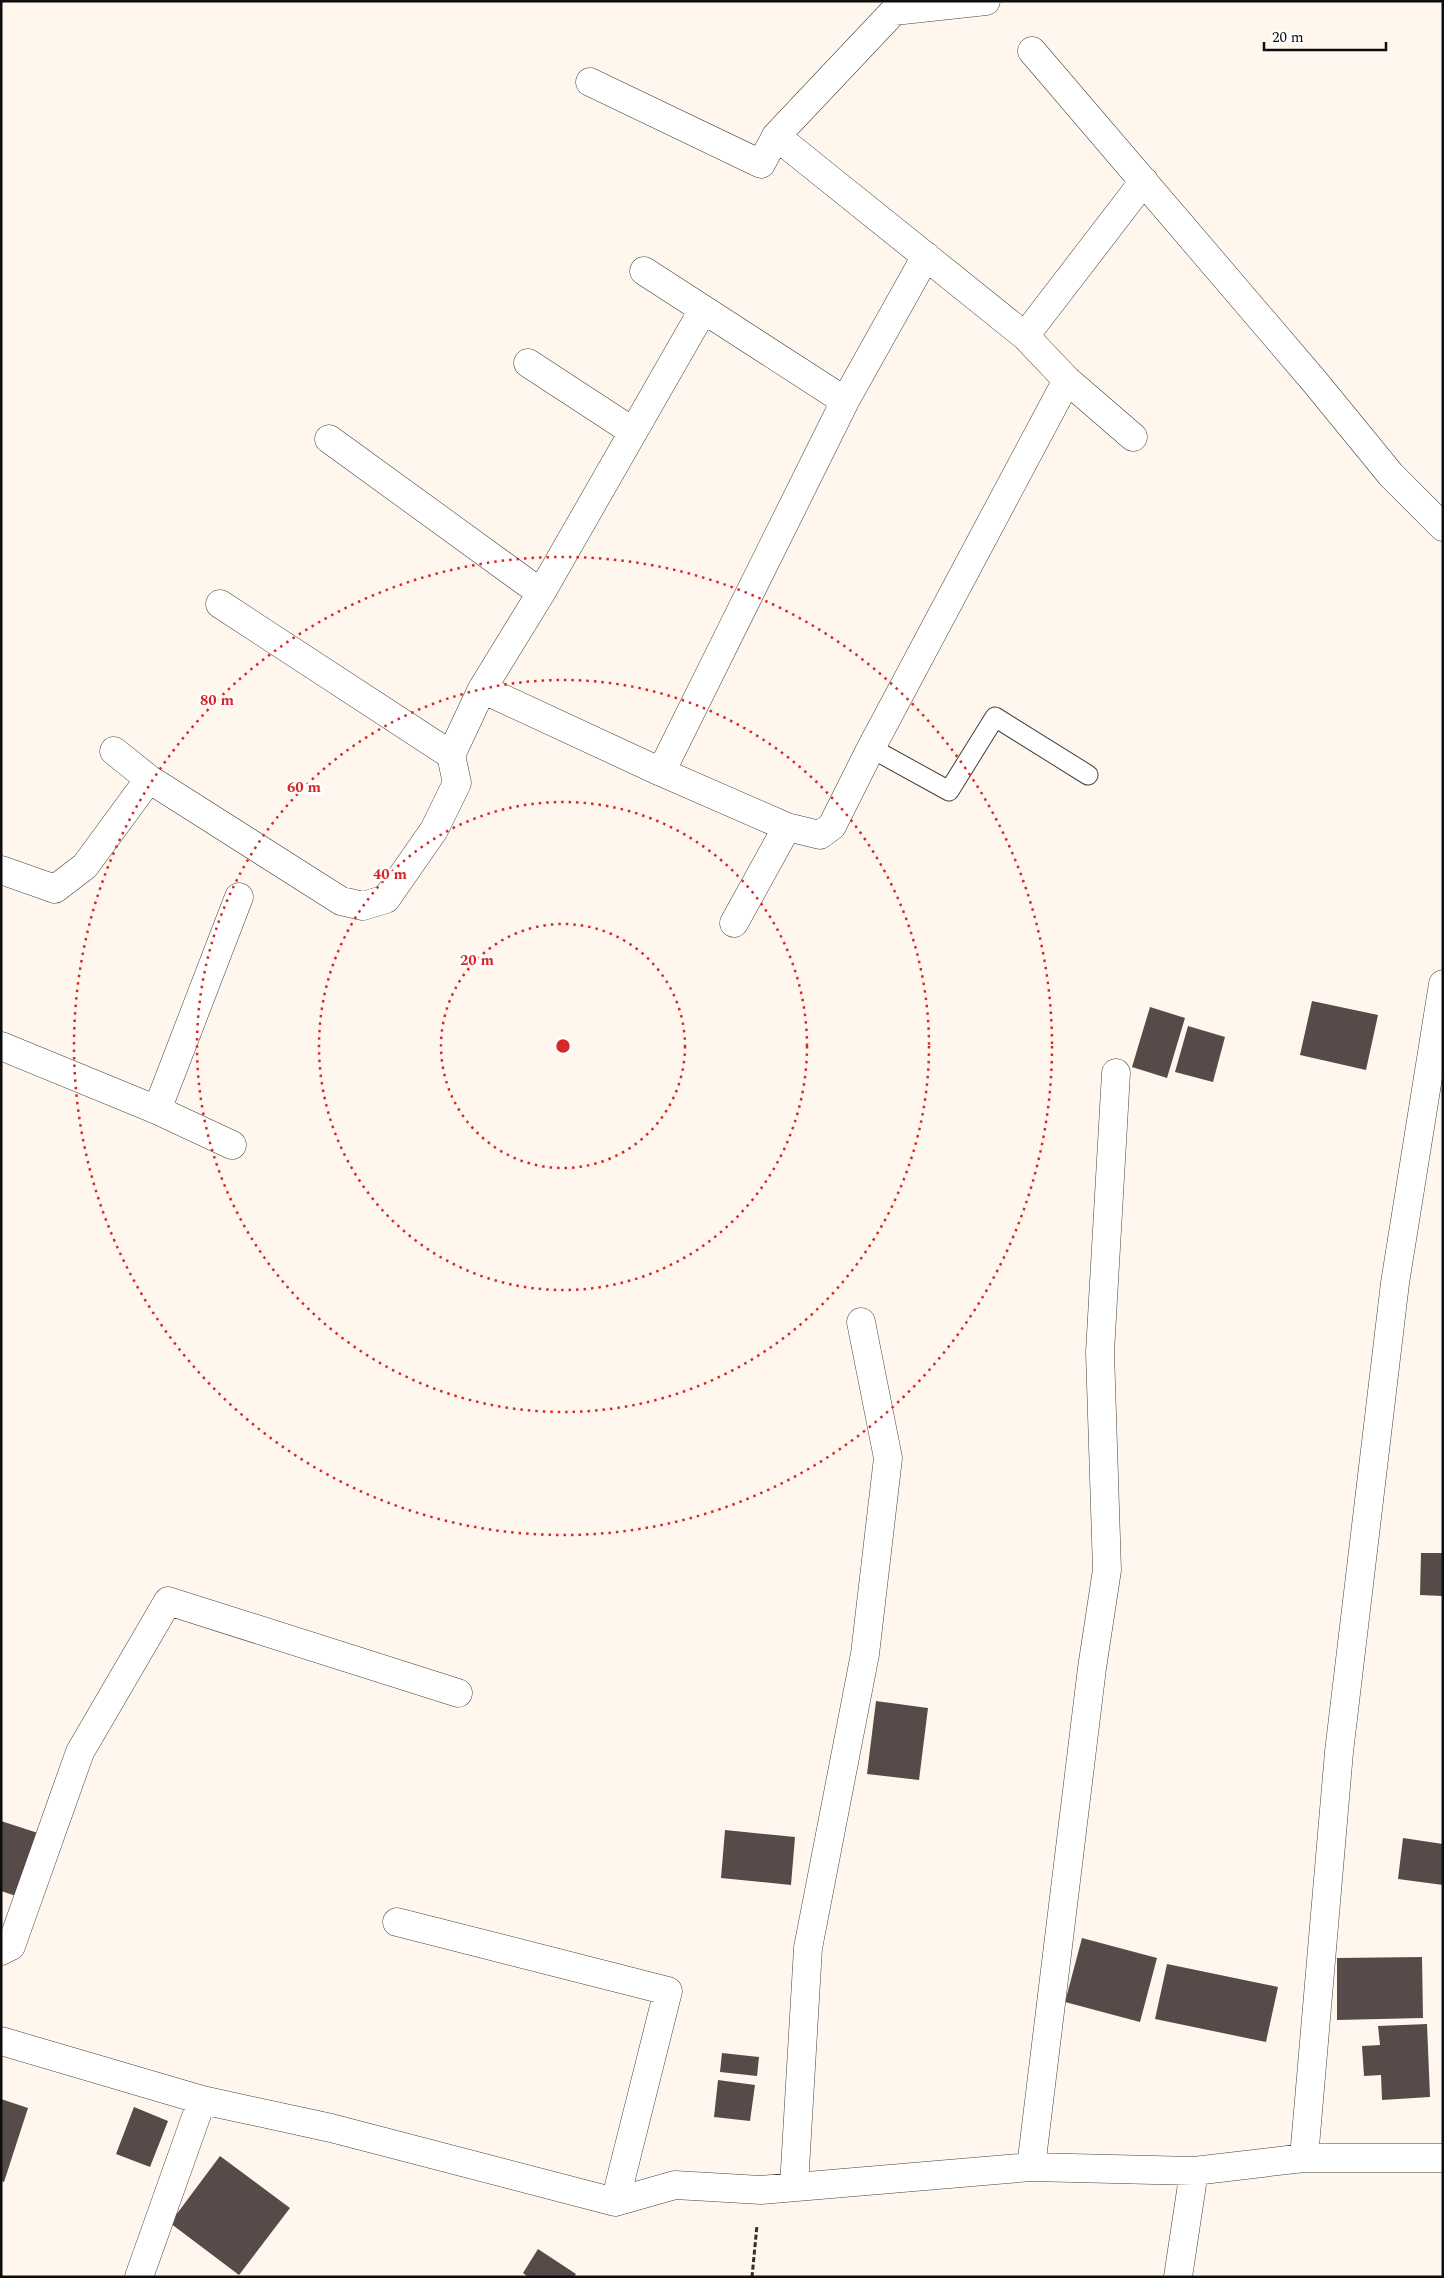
<svg xmlns="http://www.w3.org/2000/svg" width="1444" height="2278" viewBox="0 0 1444 2278" font-family="Spectral,serif">
<rect width="100%" height="100%" fill="#fff7ed"/>
<path fill="#574b49" d="M 1312,1001 L 1378,1015 L 1366,1070 L 1300,1055 Z
M 1150,1007 L 1185,1018 L 1167,1078 L 1132,1067 Z
M 1188,1026 L 1225,1037 L 1213,1082 L 1175,1072 Z
M 1421,1553 L 1443,1553 L 1443,1596 L 1420,1595 Z
M 876,1701 L 928,1708 L 919,1780 L 867,1774 Z
M 1,1821 L 44,1835 L 22,1898 L 1,1891 Z
M 725,1830 L 795,1837 L 791,1885 L 721,1878 Z
M 1403,1838 L 1443,1844 L 1443,1885 L 1398,1879 Z
M 1082,1938 L 1157,1958 L 1140,2022 L 1065,2002 Z
M 1422,1957 L 1423,2018 L 1337,2020 L 1337,1958 Z
M 1167,1964 L 1278,1987 L 1266,2042 L 1155,2019 Z
M 1427,2024 L 1430,2097 L 1382,2100 L 1381,2075 L 1364,2076 L 1362,2046 L 1380,2045 L 1378,2026 Z
M 722,2053 L 759,2057 L 757,2076 L 720,2072 Z
M 718,2080 L 755,2085 L 750,2121 L 714,2117 Z
M 1,2099 L 28,2108 L 4,2182 L 1,2181 Z
M 134,2107 L 168,2121 L 150,2167 L 116,2154 Z
M 220,2156 L 290,2208 L 239,2275 L 170,2223 Z
M 538,2249 L 576,2274 L 574,2277 L 528,2277 L 523,2273 Z"/>
<g fill="none" stroke-linecap="round" stroke-linejoin="round">
<g stroke="#404040" stroke-width="21">
<path id="service" d="M 871,748 L 949,791 L 995,717 L 1088,775"/>
</g>
<g stroke="#404040" stroke-width="29">
<path id="minor" d="M 1032,51 L 1315,382 L 1391,475 L 1443,527
M 590,82 L 761,164 L 776,136 L 894,11 L 986,1
M 776,136 L 1025,336 L 1067,380 L 1133,437
M 644,271 L 845,401
M 1025,336 L 1144,181
M 528,363 L 632,431
M 329,439 L 541,593 L 703,310
M 220,604 L 451,755
M 482,689 L 661,772 L 787,827 L 820,835 L 832,826 L 871,748 L 1067,380
M 114,751 L 149,779 L 341,901 L 363,906 L 386,899 L 434,830 L 457,783 L 451,755 L 482,689 L 541,593
M 661,772 L 845,401 L 926,256
M 1,870 L 55,889 L 85,866 L 149,779
M 734,923 L 787,827
M 1,1046 L 157,1110 L 232,1145
M 157,1110 L 239,897
M 397,1922 L 668,1991 L 615,2202
M 1,1951 L 11,1946 L 80,1752 L 168,1601 L 458,1693
M 1,2041 L 202,2100 L 331,2128 L 615,2202 L 675,2185 L 761,2190 L 1031,2167 L 1194,2171 L 1304,2158 L 1443,2158
M 1304,2158 L 1339,1752 L 1395,1283 L 1443,984
M 1031,2167 L 1092,1668 L 1107,1570 L 1100,1352 L 1116,1073
M 794,2186 L 808,1948 L 865,1654 L 888,1458 L 861,1322
M 139,2277 L 202,2100
M 1178,2277 L 1194,2171"/>
</g>
<path stroke="#2f2f2f" stroke-width="3" stroke-dasharray="5 2.5" stroke-linecap="butt" d="M 752,2277 L 757,2225"/>
<use href="#service" stroke="#fff" stroke-width="19"/>
<use href="#minor" stroke="#fff" stroke-width="28"/>
</g>
<g fill="none" stroke="#d62828" stroke-width="2.5" stroke-dasharray="2.5 5">
<circle cx="563" cy="1046" r="122"/>
<circle cx="563" cy="1046" r="244"/>
<circle cx="563" cy="1046" r="366"/>
<circle cx="563" cy="1046" r="489"/>
</g>
<circle cx="563" cy="1046" r="8" fill="#d62828" stroke="#fff" stroke-width="2.5"/>
<g font-size="15" text-anchor="middle" font-weight="bold" fill="#d62828" stroke="#fff" stroke-width="5" stroke-linejoin="round" paint-order="stroke">
<text x="217" y="705">80 m</text>
<text x="304" y="792">60 m</text>
<text x="390" y="879">40 m</text>
<text x="477" y="965">20 m</text>
</g>
<rect width="1444" height="2278" fill="none" stroke="#0d0d0d" stroke-width="5"/>
<path d="M1264 42v8h122v-8" fill="none" stroke="#0d0d0d" stroke-width="2.5"/>
<text x="1272" y="42" font-size="15" fill="#0d0d0d" stroke="#ffffff" stroke-width="4" paint-order="stroke">20 m</text>
</svg>
